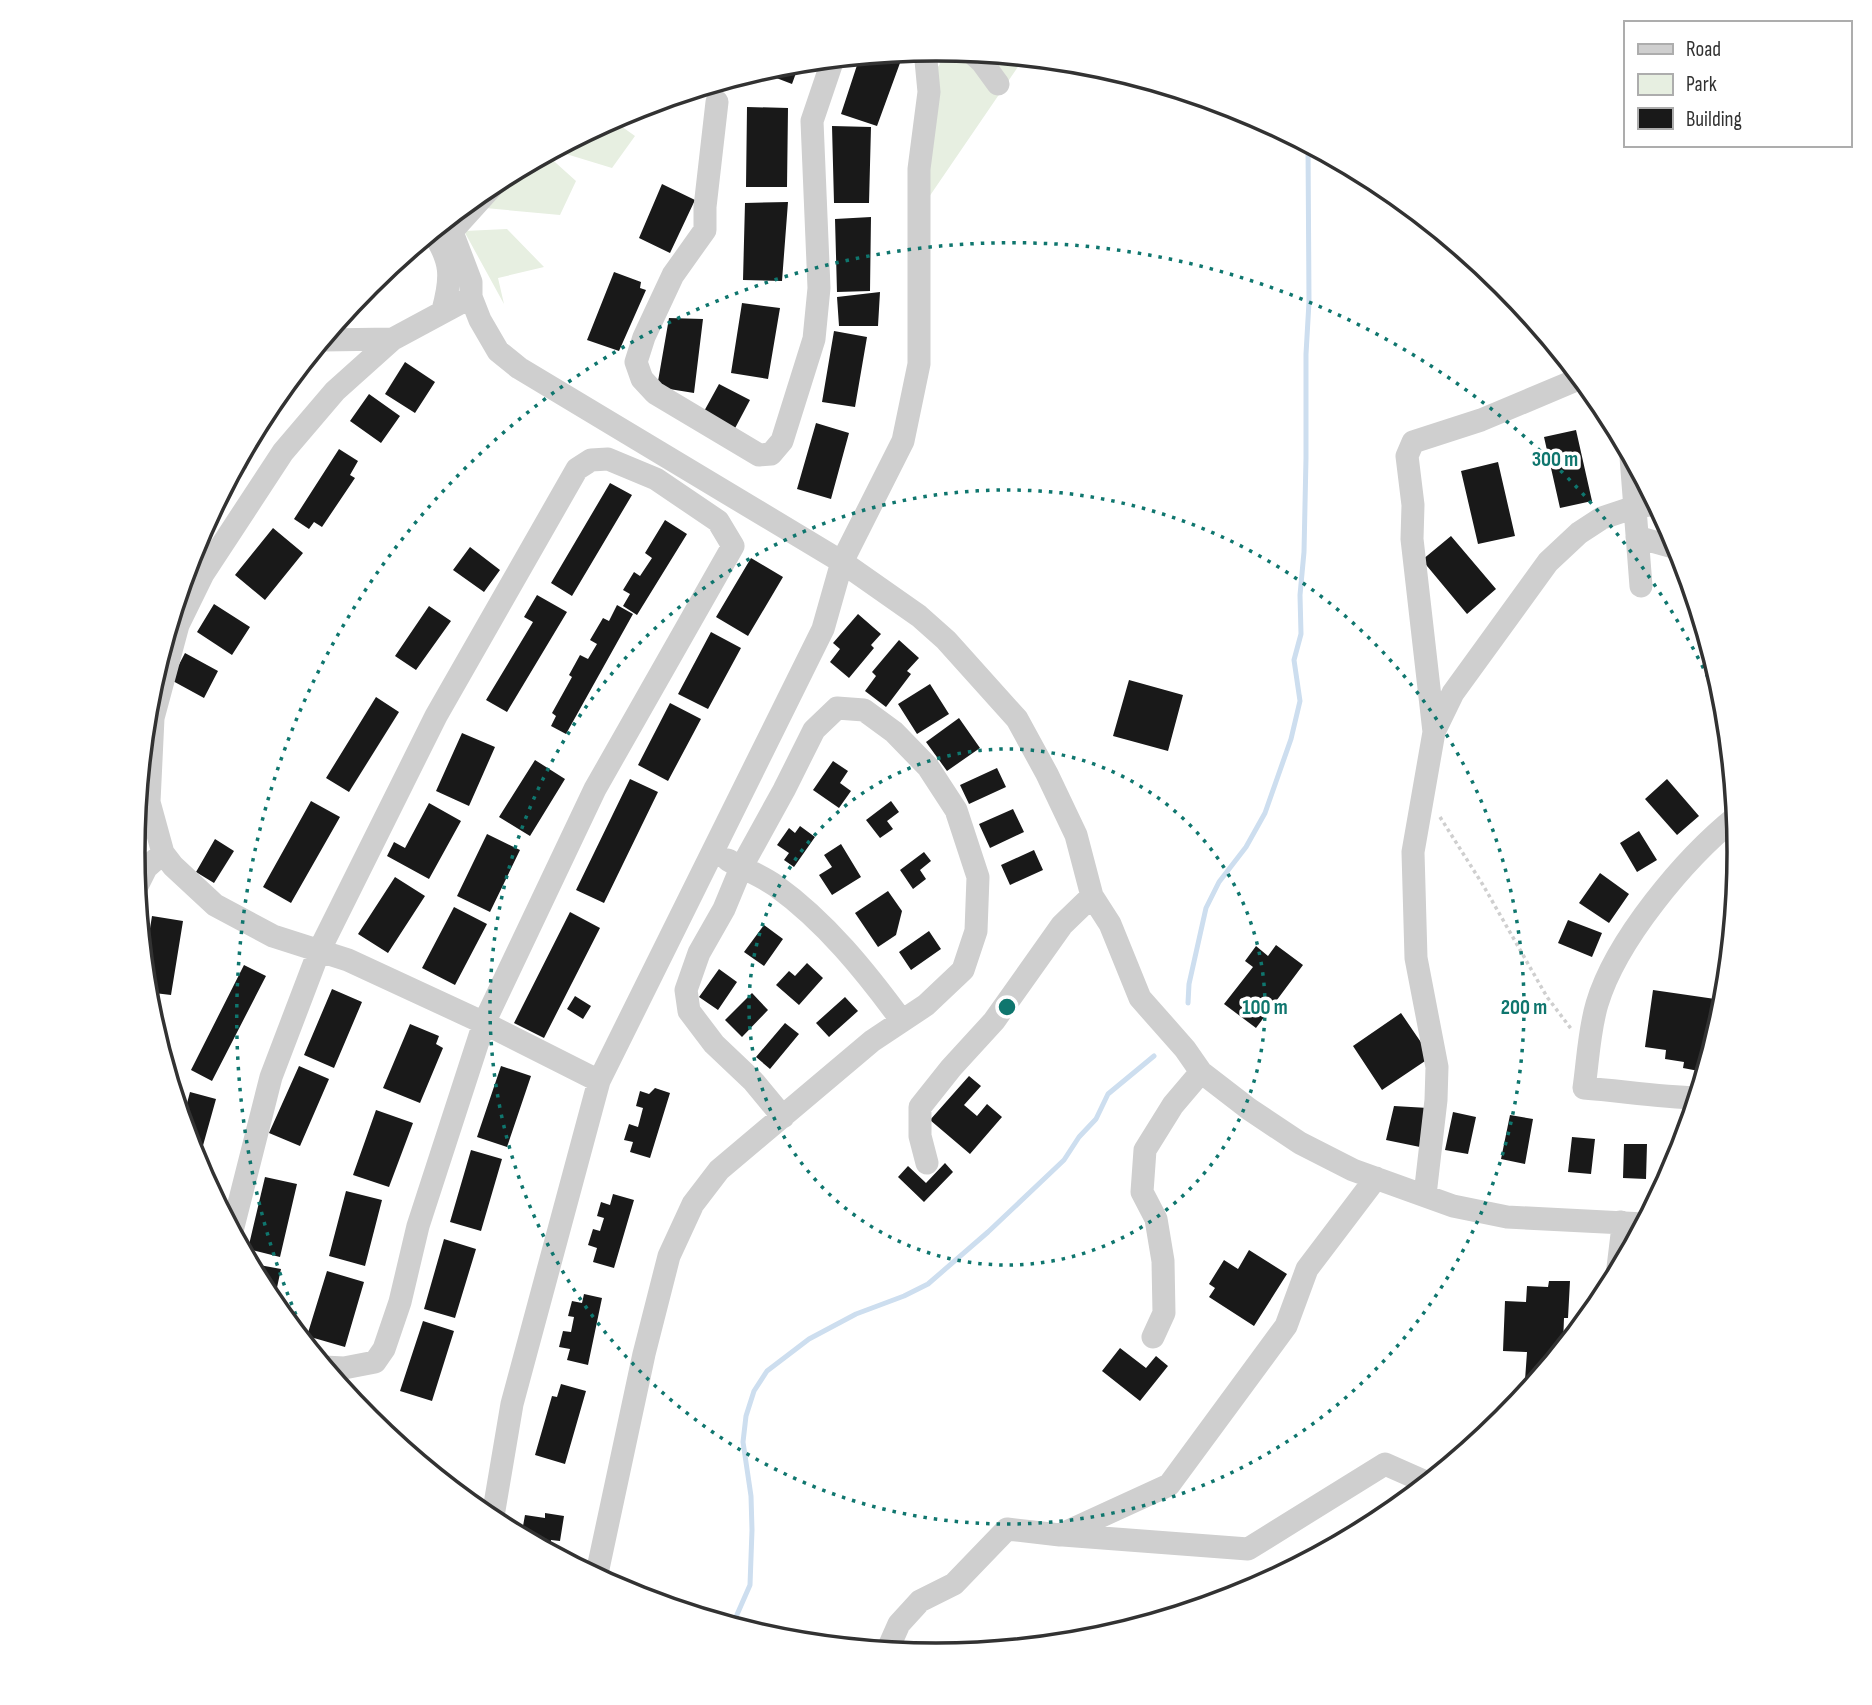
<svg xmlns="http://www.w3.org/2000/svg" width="1872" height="1705" viewBox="0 0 1872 1705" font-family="'Sofia Sans Condensed',sans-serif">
<rect width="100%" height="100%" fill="#fff"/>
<path fill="#e7efe1" d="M 934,49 L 1024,58 L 929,197 L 917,97 L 940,64 Z
M 634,109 L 621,126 L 635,136 L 612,168 L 553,150 Z
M 546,154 L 576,181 L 560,215 L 485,208 L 490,184 Z
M 507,229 L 544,267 L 498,278 L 504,304 L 464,231 Z"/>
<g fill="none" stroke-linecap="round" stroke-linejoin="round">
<path stroke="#cddeef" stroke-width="5" d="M 1188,1003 L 1189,984 L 1206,908 L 1219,882 L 1246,847 L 1265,813 L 1291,739 L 1300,701 L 1294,660 L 1301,634 L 1300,595 L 1304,552 L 1306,458 L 1306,354 L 1309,302 L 1308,144
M 732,1626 L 750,1585 L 752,1530 L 751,1496 L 743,1442 L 746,1416 L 754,1391 L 767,1371 L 809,1339 L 856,1314 L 904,1296 L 928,1284 L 988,1232 L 1064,1160 L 1079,1137 L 1096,1119 L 1108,1094 L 1154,1056"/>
</g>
<path fill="#191919" d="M 904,52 L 877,126 L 841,114 L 860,56 Z
M 800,62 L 792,84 L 758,71 L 780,64 Z
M 747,107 L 788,108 L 787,187 L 746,187 Z
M 832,126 L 871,127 L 869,203 L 834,203 Z
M 662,184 L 695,200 L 670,253 L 639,238 Z
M 788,202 L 782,281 L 743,280 L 745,203 Z
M 871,217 L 870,291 L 837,292 L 835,219 Z
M 614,272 L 641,282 L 640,288 L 646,290 L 619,351 L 587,340 Z
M 880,292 L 878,326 L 839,326 L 837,297 Z
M 742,303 L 780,308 L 768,379 L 731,373 Z
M 669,318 L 703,319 L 694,393 L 657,387 Z
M 834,331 L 867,337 L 855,407 L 822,402 Z
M 405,362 L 435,382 L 415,413 L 385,394 Z
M 719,384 L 750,400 L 733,432 L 702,415 Z
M 369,394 L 400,416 L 381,443 L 350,421 Z
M 816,423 L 849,433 L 831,499 L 797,489 Z
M 1576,430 L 1592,501 L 1560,508 L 1544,437 Z
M 251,438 L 246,469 L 235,467 Z
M 339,449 L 358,461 L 350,475 L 355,478 L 322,527 L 314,522 L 309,529 L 294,519 Z
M 1498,462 L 1515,536 L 1478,544 L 1461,471 Z
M 610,483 L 632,495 L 572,596 L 551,583 Z
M 665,520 L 687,534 L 637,615 L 623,606 L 630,594 L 623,590 L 634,572 L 640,576 L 652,558 L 645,553 Z
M 273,528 L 303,553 L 265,600 L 235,575 Z
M 1451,536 L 1496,589 L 1467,614 L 1422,560 Z
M 470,547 L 500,570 L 484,592 L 453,570 Z
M 751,558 L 783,577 L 748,636 L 716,617 Z
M 537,595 L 567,612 L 507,712 L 486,700 L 533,622 L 524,617 Z
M 214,604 L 250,627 L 232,655 L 197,632 Z
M 617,605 L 633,614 L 566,734 L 551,726 L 556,716 L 552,713 L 572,677 L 569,675 L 580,655 L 588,659 L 597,644 L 590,640 L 603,618 L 609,621 Z
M 429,606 L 451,621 L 416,670 L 395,656 Z
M 858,614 L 881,634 L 871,645 L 874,648 L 849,678 L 830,662 L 840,649 L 833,643 Z
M 711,632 L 741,648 L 708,709 L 678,694 Z
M 899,640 L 919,658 L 907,671 L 911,674 L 886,707 L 865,691 L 876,676 L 872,672 Z
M 185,653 L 218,671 L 204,698 L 171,680 Z
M 1129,680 L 1183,695 L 1168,751 L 1113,736 Z
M 930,684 L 949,714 L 917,734 L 898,704 Z
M 376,697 L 399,712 L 349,792 L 326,778 Z
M 670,703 L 701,719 L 668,781 L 638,765 Z
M 959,718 L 980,748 L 947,771 L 926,742 Z
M 462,733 L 495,747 L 469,806 L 436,791 Z
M 535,760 L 565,779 L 530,836 L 499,817 Z
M 833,761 L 848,771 L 840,783 L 851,791 L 839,808 L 813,790 Z
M 997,768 L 1006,787 L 969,804 L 960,785 Z
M 630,779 L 658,792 L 604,903 L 576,890 Z
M 1667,779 L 1699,816 L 1677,835 L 1645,799 Z
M 311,801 L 340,817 L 291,903 L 263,887 Z
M 891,801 L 899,812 L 887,821 L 893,829 L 880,838 L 866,820 Z
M 429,803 L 461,821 L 429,879 L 387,856 L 394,842 L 405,848 Z
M 1013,809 L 1024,832 L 990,848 L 979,824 Z
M 800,826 L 815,837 L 794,867 L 784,860 L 789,853 L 777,845 L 789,828 L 795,833 Z
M 1639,831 L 1657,860 L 1637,872 L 1620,843 Z
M 487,834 L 520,850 L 490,912 L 457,896 Z
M 215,839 L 234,851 L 214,883 L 196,872 Z
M 841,844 L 861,877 L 832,895 L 819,875 L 832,867 L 824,855 Z
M 1034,850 L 1043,870 L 1010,885 L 1001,865 Z
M 924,852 L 931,861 L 920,870 L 926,879 L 913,889 L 900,870 Z
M 1600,873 L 1629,894 L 1609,923 L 1579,903 Z
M 395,877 L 425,896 L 388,953 L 358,934 Z
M 888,891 L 902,911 L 896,935 L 878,947 L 855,913 Z
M 454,907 L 487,924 L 455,985 L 422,968 Z
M 570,912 L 600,928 L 544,1038 L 514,1023 Z
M 152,916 L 183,921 L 171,995 L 146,992 L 144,966 Z
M 1568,920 L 1602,933 L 1592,957 L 1558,943 Z
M 764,925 L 783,939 L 764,966 L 744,952 Z
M 929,931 L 941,949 L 911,970 L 899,952 Z
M 1276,945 L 1303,965 L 1256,1028 L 1224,1004 L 1253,967 L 1245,961 L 1256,946 L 1268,956 Z
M 807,963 L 823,978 L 799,1005 L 776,985 L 789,971 L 795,976 Z
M 244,965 L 266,976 L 212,1081 L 191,1070 Z
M 719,969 L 737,982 L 718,1010 L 699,997 Z
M 332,989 L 362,1002 L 334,1068 L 304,1055 Z
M 1653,990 L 1722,1000 L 1717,1034 L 1704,1072 L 1683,1068 L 1684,1062 L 1665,1059 L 1666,1050 L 1645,1047 Z
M 752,993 L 768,1010 L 742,1037 L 725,1020 Z
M 575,996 L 591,1006 L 583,1019 L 567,1009 Z
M 845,997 L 858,1011 L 829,1037 L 816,1023 Z
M 148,1007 L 159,1009 L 157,1021 L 162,1021 L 158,1044 Z
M 1401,1013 L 1431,1057 L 1382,1090 L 1353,1046 Z
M 785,1023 L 799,1034 L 770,1069 L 756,1057 Z
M 410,1024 L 439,1036 L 436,1044 L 443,1048 L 420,1103 L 383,1088 Z
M 299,1066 L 329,1079 L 300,1146 L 269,1133 Z
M 501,1066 L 531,1076 L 507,1147 L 477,1137 Z
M 969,1076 L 981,1086 L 964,1105 L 977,1116 L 987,1104 L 1002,1117 L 970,1154 L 930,1120 Z
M 655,1088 L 670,1093 L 650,1158 L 630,1152 L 633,1142 L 624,1140 L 629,1124 L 638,1127 L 643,1108 L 636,1106 L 640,1091 L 649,1094 Z
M 190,1092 L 216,1099 L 197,1167 L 182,1122 Z
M 1394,1106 L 1428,1108 L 1420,1147 L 1386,1140 Z
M 376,1110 L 413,1123 L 389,1187 L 353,1175 Z
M 1453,1112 L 1476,1117 L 1468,1154 L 1445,1150 Z
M 1510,1115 L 1533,1119 L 1525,1164 L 1501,1159 Z
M 1572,1137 L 1595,1139 L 1591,1174 L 1568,1172 Z
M 1624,1144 L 1647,1144 L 1646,1179 L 1623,1178 Z
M 471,1150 L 502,1159 L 481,1231 L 450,1222 Z
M 945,1163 L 953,1172 L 924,1202 L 898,1177 L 908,1166 L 926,1183 Z
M 265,1177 L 297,1184 L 280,1257 L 248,1249 Z
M 346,1191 L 382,1200 L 365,1266 L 329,1256 Z
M 613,1194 L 634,1200 L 614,1268 L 593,1262 L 597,1248 L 588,1245 L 593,1229 L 600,1231 L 604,1218 L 597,1216 L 601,1202 L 610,1205 Z
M 444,1239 L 476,1249 L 455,1318 L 424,1309 Z
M 1249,1250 L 1287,1274 L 1254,1326 L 1209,1297 L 1215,1288 L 1209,1284 L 1224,1260 L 1238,1269 Z
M 249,1263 L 281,1269 L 273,1306 L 268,1299 Z
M 327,1271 L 364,1282 L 345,1347 L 307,1336 Z
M 1549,1281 L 1570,1281 L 1568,1318 L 1564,1318 L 1563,1344 L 1567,1344 L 1537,1380 L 1525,1380 L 1527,1352 L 1503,1351 L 1505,1301 L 1526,1302 L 1527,1286 L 1548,1287 Z
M 584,1294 L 602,1298 L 588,1365 L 567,1360 L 570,1349 L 559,1347 L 563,1331 L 571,1332 L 574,1317 L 568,1316 L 572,1301 L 582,1303 Z
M 423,1321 L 454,1331 L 432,1401 L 400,1391 Z
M 1120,1348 L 1146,1368 L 1156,1356 L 1168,1366 L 1140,1401 L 1102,1371 Z
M 561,1384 L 586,1391 L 565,1464 L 535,1455 L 552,1396 L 557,1397 Z
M 545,1513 L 564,1516 L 560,1541 L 551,1540 L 550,1549 L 544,1548 L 544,1550 L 521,1537 L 525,1515 L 545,1518 Z"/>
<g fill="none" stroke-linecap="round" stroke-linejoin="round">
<path stroke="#cfcfcf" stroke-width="3.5" stroke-dasharray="3.5 3.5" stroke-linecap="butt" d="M 1440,817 L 1483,885 L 1547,997 L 1572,1030"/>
<path stroke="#cfcfcf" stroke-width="23" d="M 971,52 L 982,62 L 998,84
M 717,102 L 705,207 L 705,230 L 673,275 L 644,337 L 636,362 L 642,379 L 655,393 L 759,455 L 771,454 L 782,441 L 814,339 L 819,288 L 812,121 L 833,59
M 447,219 L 471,282 L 471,297 L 480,320 L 498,351 L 519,368 L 842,562 L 919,616 L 946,640 L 1017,719 L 1047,774 L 1076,835 L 1092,896 L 1110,924 L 1140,998 L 1185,1049 L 1201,1072 L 1249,1109 L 1300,1143 L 1353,1170 L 1453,1206 L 1507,1217 L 1644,1224
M 432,231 C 452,261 452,277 443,310
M 451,232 L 498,180
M 471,297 L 393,339 L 335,391 L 283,452 L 203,574 L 178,625 L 153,718 L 149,802 L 163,853 L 173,866 L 215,905 L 273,936 L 348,960 L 484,1023 L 599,1081
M 322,340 L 393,339
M 1631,457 L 1641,586
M 1637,537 L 1680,549
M 196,540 L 198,584
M 1434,732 L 1412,539 L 1413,505 L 1407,456 L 1413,442 L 1481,420 L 1581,378
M 728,860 C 744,869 762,876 776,886 C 826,922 866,972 902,1021
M 136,888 L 146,868 L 163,853
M 1697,1098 C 1659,1097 1622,1091 1584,1088 C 1588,1060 1589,1031 1597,1004 C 1616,940 1685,858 1736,817
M 927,1163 L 920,1136 L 920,1107 L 951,1068 L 994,1021 L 1062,925 L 1092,896
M 1425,1195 L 1436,1100 L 1437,1067 L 1416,958 L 1413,852 L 1434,732 L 1453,693 L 1548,562 L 1579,533 L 1602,518 L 1635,507 L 1656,504
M 232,1231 L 271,1077 L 319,951 L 436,716 L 577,469 L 591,460 L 608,459 L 656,479 L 718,521 L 733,546 L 595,789 L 484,1023 L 418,1226 L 400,1302 L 384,1349 L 375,1362 L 344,1368 L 324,1367
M 1617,1276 L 1623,1226 L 1620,1222
M 1153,1337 L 1164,1313 L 1163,1261 L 1156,1219 L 1142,1192 L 1145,1150 L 1173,1105 L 1201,1072
M 492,1522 L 512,1404 L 599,1081 L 823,629 L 842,562 L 903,441 L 919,364 L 919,169 L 929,92 L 925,50
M 1063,1535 L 1248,1549 L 1385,1464 L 1428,1483
M 596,1578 L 644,1354 L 669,1256 L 693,1204 L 719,1170 L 872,1041 L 926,1005 L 963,970 L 976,931 L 978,877 L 956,810 L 928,767 L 894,732 L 864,710 L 837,708 L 814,730 L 784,790 L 741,868 L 724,909 L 699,953 L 686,990 L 689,1011 L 714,1044 L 753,1081 L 783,1117
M 887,1651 L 899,1624 L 920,1601 L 954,1584 L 1007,1529 L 1060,1535 L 1169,1485 L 1286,1326 L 1307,1269 L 1376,1178"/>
</g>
<g fill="none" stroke="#0f766e" stroke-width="3.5" stroke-dasharray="3.5 7">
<circle cx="1007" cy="1007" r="258"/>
<circle cx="1007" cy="1007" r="517"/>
<path d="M313 1353A775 775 0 1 1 1726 717"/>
</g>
<path d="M0 0H1872V1705H0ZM145 852a791 791 0 1 1 1582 0a791 791 0 1 1-1582 0Z" fill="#fff" fill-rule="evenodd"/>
<path fill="none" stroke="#323232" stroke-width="3.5" d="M145 852a791 791 0 1 1 1582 0a791 791 0 1 1-1582 0Z"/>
<circle cx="1007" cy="1007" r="10" fill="#0f766e" stroke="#fff" stroke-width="3.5"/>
<g font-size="21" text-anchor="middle" font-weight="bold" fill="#0f766e" stroke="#fff" stroke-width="7" stroke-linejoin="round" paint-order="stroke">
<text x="1555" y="466">300 m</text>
<text x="1265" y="1014">100 m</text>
<text x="1524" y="1014">200 m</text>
</g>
<rect x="1624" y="21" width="228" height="126" fill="#ffffff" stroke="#adadad" stroke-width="2"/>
<rect x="1638" y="44" width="35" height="10" fill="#cfcfcf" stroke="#adadad" stroke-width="2"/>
<text x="1686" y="56" font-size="21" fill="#323232">Road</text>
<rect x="1638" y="74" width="35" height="21" fill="#e7efe1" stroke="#adadad" stroke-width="2"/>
<text x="1686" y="91" font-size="21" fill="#323232">Park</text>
<rect x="1638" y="108" width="35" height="21" fill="#191919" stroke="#adadad" stroke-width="2"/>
<text x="1686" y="126" font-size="21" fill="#323232">Building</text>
</svg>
